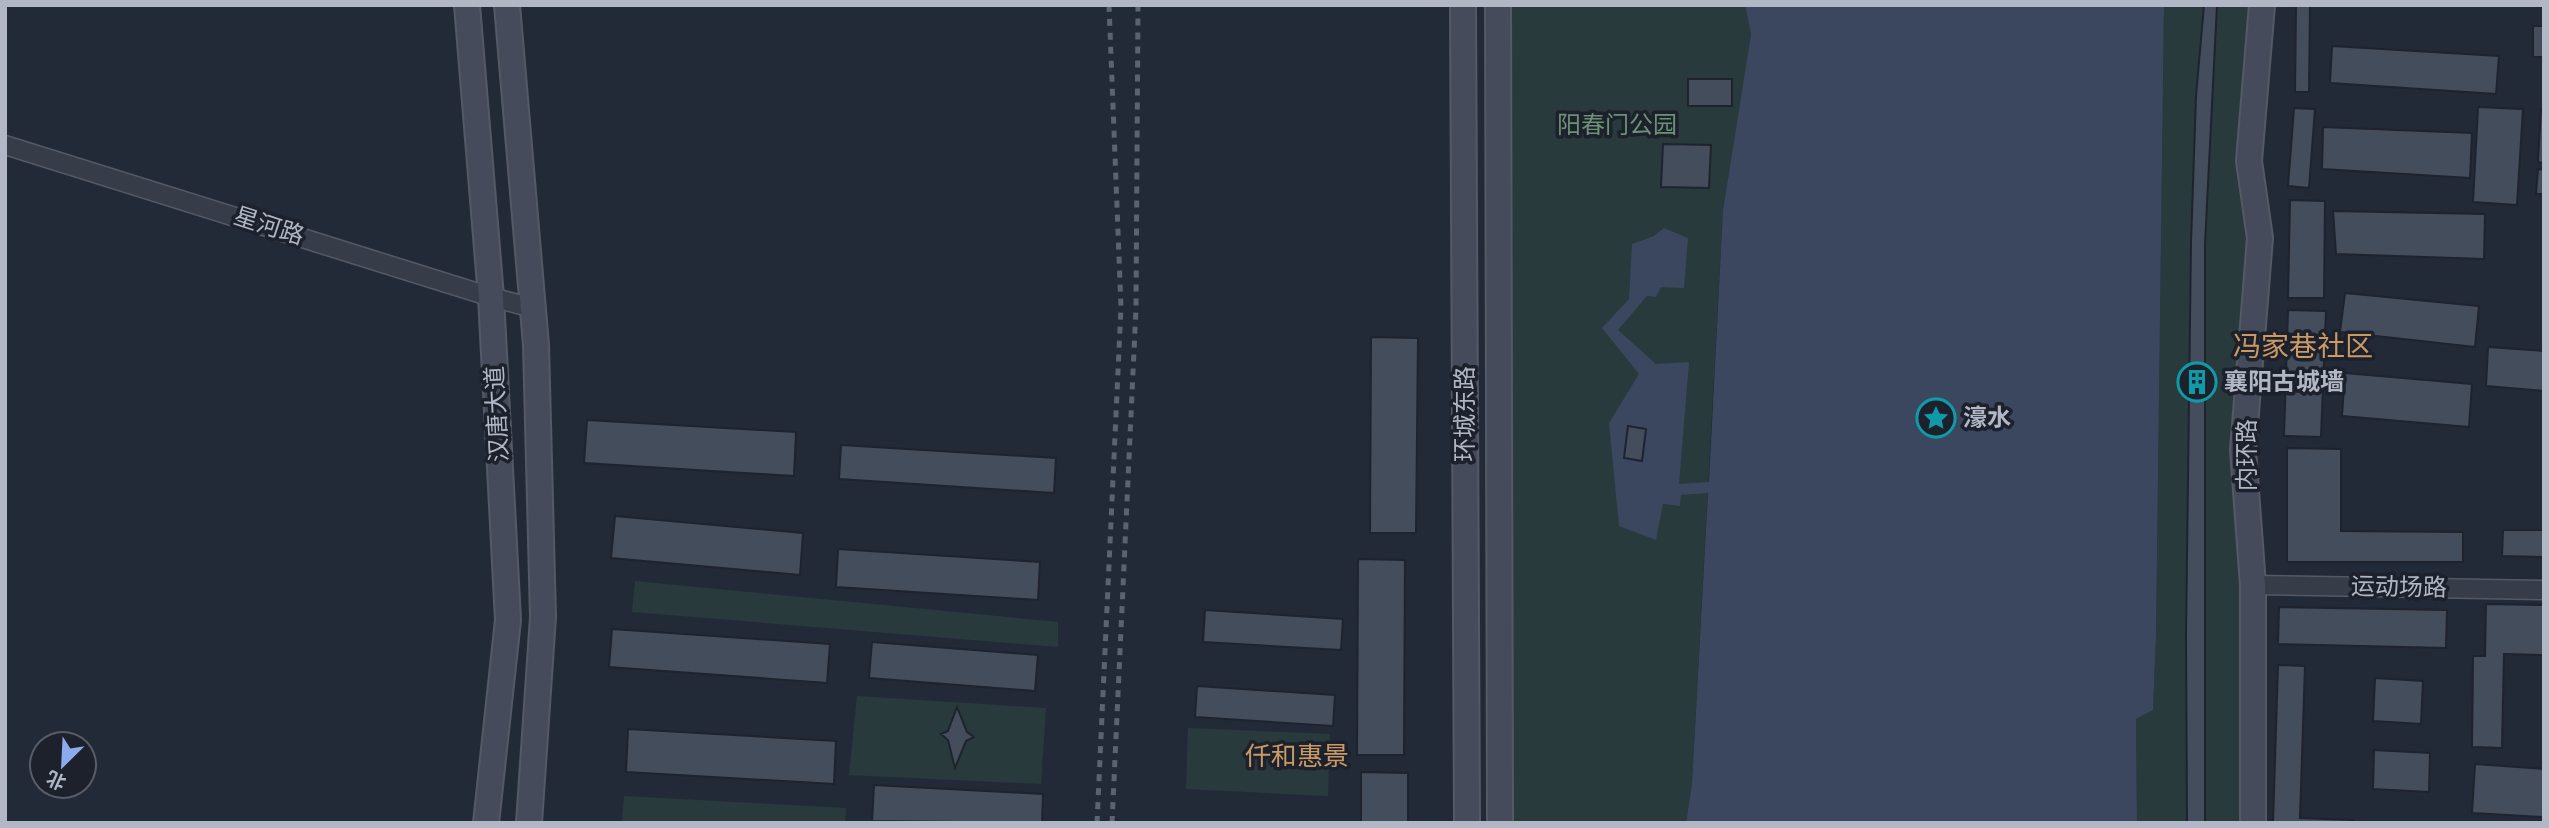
<svg xmlns="http://www.w3.org/2000/svg" width="2549" height="828" viewBox="0 0 2549 828" font-family="'Alegreya Sans','Noto Sans SC',sans-serif">
<rect width="100%" height="100%" fill="#232a37"/>
<path fill="#293a3c" d="M 1498,5 L 1745,5 L 1751,34 L 1723,210 L 1692,783 L 1686,823 L 1500,823 Z
M 2164,5 L 2204,5 L 2191,243 L 2186,635 L 2187,823 L 2137,823 L 2136,718 L 2153,709 L 2156,635 Z
M 2217,5 L 2262,5 L 2260,238 L 2243,450 L 2253,823 L 2205,823 L 2205,244 Z
M 635,581 L 1058,622 L 1058,647 L 632,612 Z
M 857,696 L 1046,708 L 1041,784 L 849,775 Z
M 1188,728 L 1330,734 L 1328,796 L 1186,789 Z
M 624,796 L 846,808 L 845,823 L 644,823 L 622,821 Z"/>
<path fill="#3a475f" d="M 1745,5 L 2164,5 L 2156,635 L 2153,710 L 2136,719 L 2137,823 L 1686,823 L 1692,783 L 1708,493 L 1681,495 L 1680,506 L 1663,504 L 1656,540 L 1619,526 L 1609,423 L 1639,374 L 1602,328 L 1629,299 L 1632,244 L 1654,236 L 1664,228 L 1688,238 L 1684,288 L 1661,287 L 1656,297 L 1647,296 L 1618,330 L 1656,364 L 1689,362 L 1679,484 L 1709,482 L 1723,210 L 1751,34 Z"/>
<path fill="#444d5b" stroke="#1e232e" stroke-width="2" d="M 2204,5 L 2217,5 L 2205,244 L 2205,823 L 2187,823 L 2186,635 L 2191,243 L 2196,96 Z
M 2296,5 L 2310,5 L 2309,92 L 2295,92 Z
M 2533,26 L 2544,26 L 2544,57 L 2533,57 Z
M 2332,46 L 2499,56 L 2496,94 L 2330,83 Z
M 1688,79 L 1732,79 L 1732,106 L 1688,106 Z
M 2478,107 L 2523,109 L 2517,205 L 2473,202 Z
M 2294,108 L 2315,109 L 2309,188 L 2288,186 Z
M 2541,109 L 2544,109 L 2544,163 L 2538,162 Z
M 2323,127 L 2472,133 L 2470,178 L 2322,169 Z
M 1663,144 L 1711,145 L 1709,188 L 1661,187 Z
M 2538,169 L 2544,170 L 2544,194 L 2536,194 Z
M 2290,200 L 2325,201 L 2324,298 L 2288,298 Z
M 2333,211 L 2485,214 L 2484,259 L 2336,254 Z
M 2345,293 L 2479,306 L 2475,347 L 2340,332 Z
M 2288,310 L 2326,311 L 2321,437 L 2284,436 Z
M 1371,337 L 1418,338 L 1416,533 L 1370,533 Z
M 2488,347 L 2544,351 L 2544,391 L 2486,386 Z
M 2345,373 L 2472,384 L 2469,427 L 2342,416 Z
M 587,420 L 796,432 L 794,476 L 584,463 Z
M 1628,426 L 1646,429 L 1642,461 L 1624,458 Z
M 841,445 L 1056,458 L 1054,493 L 839,479 Z
M 2287,448 L 2341,449 L 2341,531 L 2463,532 L 2463,562 L 2287,562 Z
M 615,516 L 803,533 L 800,575 L 611,558 Z
M 2503,530 L 2544,530 L 2544,557 L 2502,556 Z
M 838,549 L 1040,562 L 1038,600 L 836,587 Z
M 1358,559 L 1405,560 L 1404,755 L 1357,755 Z
M 2486,604 L 2544,605 L 2544,655 L 2504,654 L 2502,748 L 2472,747 L 2473,656 L 2485,656 Z
M 2279,607 L 2447,610 L 2446,648 L 2278,644 Z
M 1205,610 L 1343,619 L 1341,650 L 1203,642 Z
M 612,629 L 830,644 L 827,683 L 609,667 Z
M 872,642 L 1038,655 L 1035,691 L 869,678 Z
M 2278,665 L 2305,666 L 2300,818 L 2353,820 L 2353,823 L 2273,823 Z
M 2375,678 L 2423,681 L 2421,724 L 2373,721 Z
M 1197,686 L 1335,695 L 1333,726 L 1195,717 Z
M 957,707 L 967,732 L 974,737 L 966,741 L 955,768 L 948,740 L 941,734 L 948,731 Z
M 628,729 L 836,741 L 834,784 L 626,772 Z
M 2374,750 L 2430,753 L 2429,792 L 2373,789 Z
M 2475,764 L 2544,769 L 2544,817 L 2472,813 Z
M 1361,772 L 1408,773 L 1408,823 L 1361,823 Z
M 874,785 L 1043,794 L 1042,823 L 872,821 Z"/>
<g fill="none" stroke-linecap="round" stroke-linejoin="round">
<g stroke="#545a65" stroke-width="21">
<path id="street" d="M 5,145 L 491,297 L 533,308
M 2253,585 L 2544,590"/>
</g>
<g stroke="#545a65" stroke-width="28">
<path id="secondary" d="M 467,5 L 491,297 L 508,620 L 486,823
M 507,5 L 536,345 L 543,617 L 529,823
M 1463,5 L 1467,823
M 1498,5 L 1500,823
M 2253,823 L 2253,585 L 2243,450 L 2260,238 L 2249,161 L 2262,5"/>
</g>
<use href="#street" stroke="#363c48" stroke-width="18"/>
<use href="#secondary" stroke="#454b5a" stroke-width="24"/>
<path stroke="#5b6270" stroke-width="5" stroke-dasharray="7 7" stroke-linecap="butt" d="M 1097,823 L 1121,307 L 1109,5
M 1112,823 L 1136,308 L 1138,5"/>
</g>
<defs>
<g id="building-ring" transform="scale(2.0125)"><circle r="9.5" fill="#1c212c" stroke="#0f9aa8" stroke-width="1.5"/><path d="M-4-6H4V6H1V3H-1V6H-4ZM-2.5-4.3h1.7v1.8h-1.7ZM.8-4.3h1.7v1.8H.8ZM-2.5-1h1.7V.8h-1.7ZM.8-1h1.7V.8H.8Z" fill="#0f9aa8"/></g>
<g id="sight-ring" transform="scale(2.0125)"><circle r="9.5" fill="#1c212c" stroke="#0f9aa8" stroke-width="1.5"/><path d="M0-6L1.8-2.2L6-1.7L2.9 1.2L3.7 5.4L0 3.3L-3.7 5.4L-2.9 1.2L-6-1.7L-1.8-2.2Z" fill="#0f9aa8"/></g>
</defs>
<g fill-rule="evenodd">
<use href="#building-ring" x="2197" y="382"/>
<use href="#sight-ring" x="1936" y="418"/>
</g>
<g text-anchor="middle" stroke-width="7" stroke-linejoin="round" paint-order="stroke">
<g font-size="24" fill="#6b9277" stroke="#1c212c">
<text x="1617" y="133">阳春门公园</text>
</g>
<g font-size="24" fill="#b1b7c4" stroke="#1c212c">
<text transform="translate(269 226) rotate(18)" y="8">星河路</text>
<text transform="translate(497 414) rotate(-93)" y="8">汉唐大道</text>
<text transform="translate(1465 414) rotate(-90)" y="8">环城东路</text>
<text transform="translate(2247 455) rotate(-90)" y="8">内环路</text>
<text transform="translate(2399 587) rotate(1)" y="8">运动场路</text>
</g>
<g font-size="24" font-weight="bold" fill="#b1b7c4" stroke="#1c212c" text-anchor="start">
<text x="2224" y="390">襄阳古城墙</text>
<text x="1963" y="426">濠水</text>
</g>
<g font-size="26" fill="#c99966" stroke="#1c212c">
<text x="1297" y="765">仟和惠景</text>
</g>
<g font-size="28" fill="#c99966" stroke="#1c212c">
<text x="2303" y="356">冯家巷社区</text>
</g>
</g>
<rect width="2549" height="828" fill="none" stroke="#b1b7c4" stroke-width="14"/>
<g transform="translate(63 765) rotate(204)"><circle r="33" fill="#1c212c" stroke="#585d69" stroke-width="2"/>
<path d="M0-5L12 26L0 18L-12 26Z" fill="#8caaee"/>
<text y="-10" font-size="19" font-weight="bold" text-anchor="middle" fill="#b1b7c4">北</text>
</g>
</svg>
